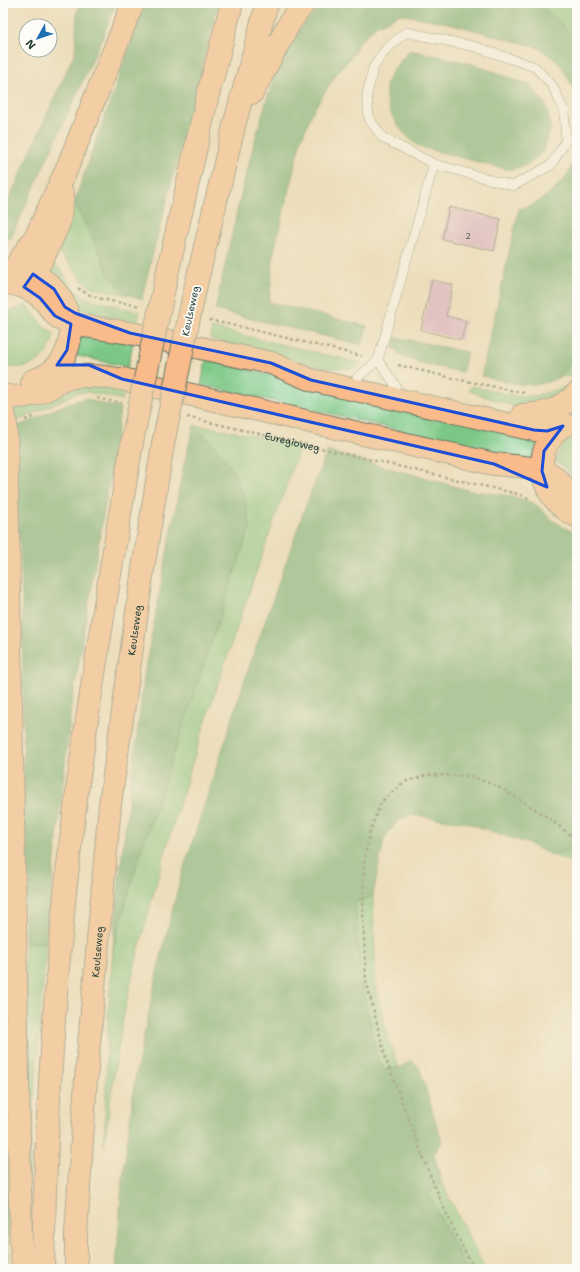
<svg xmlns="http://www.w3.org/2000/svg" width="580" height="1272" viewBox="0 0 580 1272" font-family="'Shantell Sans',sans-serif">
<rect width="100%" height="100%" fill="#fdfcf7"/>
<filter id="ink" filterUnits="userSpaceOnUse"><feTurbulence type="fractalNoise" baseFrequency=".025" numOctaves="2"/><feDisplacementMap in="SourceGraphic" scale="8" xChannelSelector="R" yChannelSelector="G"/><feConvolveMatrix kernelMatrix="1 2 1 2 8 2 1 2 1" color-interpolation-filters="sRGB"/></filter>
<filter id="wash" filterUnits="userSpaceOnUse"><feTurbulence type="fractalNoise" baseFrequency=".012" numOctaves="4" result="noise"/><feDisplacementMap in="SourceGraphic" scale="16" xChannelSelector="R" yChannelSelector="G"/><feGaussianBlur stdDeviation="0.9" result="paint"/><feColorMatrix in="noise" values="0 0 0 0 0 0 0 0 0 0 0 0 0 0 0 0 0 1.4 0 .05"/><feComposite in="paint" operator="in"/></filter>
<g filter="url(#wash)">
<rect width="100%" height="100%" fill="#ecdebb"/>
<path fill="#7cc785" stroke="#4e825c" d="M 532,3 L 577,3 L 577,41 L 552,14 Z
M 76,197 L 76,206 L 102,257 L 106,269 L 124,292 L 133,296 L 94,288 C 80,282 78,273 68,262 C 65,258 60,254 56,251 L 60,235 Z
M 49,260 L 60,269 L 76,291 L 86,298 L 140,312 L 138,322 C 123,319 83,313 73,304 C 63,296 52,279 43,269 Z
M 26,305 L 31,310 L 44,327 L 54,333 C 52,358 27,374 3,365 L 3,312 L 17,309 Z
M 212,328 L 361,363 L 361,366 L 351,369 L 327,368 L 210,339 Z
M 76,333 L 133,343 L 128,367 L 74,355 Z
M 577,344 L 577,377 L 576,378 L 565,376 L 553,379 L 566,370 Z
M 206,360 L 538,438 L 531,461 L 480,450 L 328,413 L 201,385 Z
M 83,382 L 124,391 L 122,400 L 92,393 L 86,392 L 76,393 L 24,418 L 14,421 L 10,405 Z
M 471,386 C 491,390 512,397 532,396 C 543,395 561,386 569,387 L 567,394 L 519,408 L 469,391 Z
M 194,425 L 236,432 L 300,446 C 240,620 176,794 133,973 C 119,1030 112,1089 104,1147 L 108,1016 L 113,949 L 136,867 L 224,458 L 205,436 Z
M 575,436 L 577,436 L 577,483 C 569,474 566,466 555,462 C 559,448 563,444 575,436 Z
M 566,851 L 577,853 L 577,863 L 551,855 Z
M 373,896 L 376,989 L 388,1037 L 399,1068 L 384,1070 L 378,1059 L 360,976 L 355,903 Z
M 25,943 L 46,943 L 26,1206 Z
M 3,1020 L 10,1027 L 8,1196 L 3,1212 L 3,1232 Z
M 442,1183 L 485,1269 L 466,1269 L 429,1195 L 434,1186 Z"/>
<path fill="#65ac72" stroke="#427453" d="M 81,3 L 116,3 L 101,41 L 11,238 L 3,240 L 3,213 L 75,52 L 77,12 Z
M 145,3 L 219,3 L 149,268 L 142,299 L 133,296 L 124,292 L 109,276 L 102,257 L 76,206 L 76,197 Z
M 324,3 L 532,3 L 552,14 L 577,41 L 577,100 L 575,91 L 561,65 L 540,48 L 448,23 L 400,14 L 376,26 L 358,43 L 354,54 L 337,73 L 313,111 L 301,140 L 274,251 L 269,302 L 367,326 L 362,345 L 215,310 L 238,207 L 254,143 L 273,79 L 301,27 Z
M 410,50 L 473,64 L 530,85 L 546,105 L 551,127 L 543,151 L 527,165 L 509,170 L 420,147 C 402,135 383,110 386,87 C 387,75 402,59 410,50 Z
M 577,153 L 577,344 C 574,352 571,363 566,370 C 544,395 508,382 481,376 L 519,209 L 536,203 L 553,191 L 568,174 Z
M 395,337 L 467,352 L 463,370 L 462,372 L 418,363 L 418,361 C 409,359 399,360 397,349 L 393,349 Z
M 83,399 L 89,399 L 92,401 L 120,408 L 116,441 L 71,708 L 46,943 L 25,943 L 22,587 L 13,427 C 37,421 58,404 83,399 Z
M 194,425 C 204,435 215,446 224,457 C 238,476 248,504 250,527 L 136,867 L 113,949 L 119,879 L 145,670 L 183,468 Z
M 327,451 L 472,491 C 489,493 522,496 536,505 C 541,508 545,514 550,518 C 558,524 567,530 577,533 L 577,853 L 566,851 L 551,855 L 529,844 L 464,822 L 410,815 L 397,822 L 384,839 L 373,896 L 355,903 L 360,976 L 378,1059 L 384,1070 L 399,1068 L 411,1060 L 419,1067 L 442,1142 L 434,1154 L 442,1183 L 434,1186 L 429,1195 L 466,1269 L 116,1269 L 121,1195 L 135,1079 L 158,968 L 180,880 L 248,670 L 305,508 Z
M 3,750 L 10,1027 L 3,1020 Z
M 8,1196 L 8,1269 L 3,1269 L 3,1212 Z"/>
<g id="blocks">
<path fill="#d3a3c7" d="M 449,207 L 501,219 L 494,251 L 442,239 Z
M 432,280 L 453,285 L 446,316 L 466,321 L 461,340 L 421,330 Z"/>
</g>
</g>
<g filter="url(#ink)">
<use href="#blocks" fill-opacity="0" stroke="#677563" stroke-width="1"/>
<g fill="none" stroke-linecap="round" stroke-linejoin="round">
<g stroke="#677563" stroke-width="10">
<path id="lane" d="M 406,32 L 476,47 L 535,67 L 552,85 L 564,110 L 566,141 L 551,165 L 513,186 L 434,164 L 383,138 L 369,119 L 367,95 L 373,68 L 386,49 Z
M 378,360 L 396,386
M 357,378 L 378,360 L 434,164"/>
</g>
<g stroke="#677563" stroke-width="24">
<path id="primary" d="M 16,270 C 75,276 94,363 32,381
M 3,282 C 19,284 34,289 45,302 C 54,313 56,319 71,324 L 130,333 L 271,363 L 311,380 L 534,430 L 547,431 L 563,426
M 3,395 C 18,399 35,396 48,389 C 55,385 62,380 70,378 C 86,373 106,378 122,379 L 494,464 C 511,466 538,466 552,475 C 562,482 566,493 577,499
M 566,425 C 560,427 555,432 552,437 C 530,464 547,504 577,516"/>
</g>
<g stroke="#677563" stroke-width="24">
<g id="highway">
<path d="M 252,93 L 290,22 L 304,3"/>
<path d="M 13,270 L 36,236 L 67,168 L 133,3"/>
<path d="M 33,274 L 45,254 L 59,223 L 63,194"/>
<path d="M 165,283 L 207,99 L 232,3"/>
<path d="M 195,289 L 234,126 L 267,3"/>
<path d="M 3,405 L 6,425 L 13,816 L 21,1244 L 23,1269"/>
<path d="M 522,415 C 547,413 559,411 577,393"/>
<path d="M 43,1269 C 45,1154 51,1039 62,924 C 77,761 106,599 133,437"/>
<path id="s2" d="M 76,1269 L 76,1233 L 86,1079 L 110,804 L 143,569 L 163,444"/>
</g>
</g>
<g stroke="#677563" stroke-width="2.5" stroke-dasharray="3 3" stroke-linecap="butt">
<path d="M 78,288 C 95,301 120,302 141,306"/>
<path d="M 209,320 L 245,328 L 362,356"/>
<path d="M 398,365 L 456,379 L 525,393"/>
<path d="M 97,398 L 122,403"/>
<path id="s1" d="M 187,417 L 518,494 L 531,499"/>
<path d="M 25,420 L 35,416"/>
<path d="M 474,1269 L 452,1226 L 428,1170 L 386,1060 L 366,980 L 363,916 L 364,862 L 370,831 L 381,802 L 404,782 L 428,775 L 471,776 L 497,786 L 543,814 L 577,840"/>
</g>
<use href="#lane" stroke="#fff" stroke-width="9"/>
<use href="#primary" stroke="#fabb8b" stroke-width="22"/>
<use href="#highway" stroke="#fabb8b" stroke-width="22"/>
<g stroke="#677563" stroke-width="24" stroke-linecap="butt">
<path id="highway-bridge" d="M 133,437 L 165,283
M 163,444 L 195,289"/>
</g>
<use href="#highway-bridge" stroke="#fabb8b" stroke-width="22"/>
</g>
</g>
<path d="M0 0H580V1272H0ZM 33,274 L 54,289 L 65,307 L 75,313 L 130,333 L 271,363 L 311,380 L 534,430 L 547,431 L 563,426 L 544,451 L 542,471 L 547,487 L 494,464 L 122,379 L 89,365 L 57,365 L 67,350 L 71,324 L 55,316 L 40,298 L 24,287 Z" fill="#ecdebb" fill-opacity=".55" fill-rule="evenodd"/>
<path fill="none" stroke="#1d4ed8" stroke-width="3" stroke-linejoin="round" d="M 33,274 L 54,289 L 65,307 L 75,313 L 130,333 L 271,363 L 311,380 L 534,430 L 547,431 L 563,426 L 544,451 L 542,471 L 547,487 L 494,464 L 122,379 L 89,365 L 57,365 L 67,350 L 71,324 L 55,316 L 40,298 L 24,287 Z"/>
<g text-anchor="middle" stroke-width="3.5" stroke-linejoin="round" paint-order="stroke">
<g font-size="8" fill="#4c5659">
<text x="468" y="239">2</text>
</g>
<g font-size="10" fill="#1f3d34" stroke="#fdfcf7">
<text transform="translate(190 311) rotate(-78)" y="4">Keulseweg</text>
<text dy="4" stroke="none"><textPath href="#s1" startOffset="108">Euregioweg</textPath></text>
<text dy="4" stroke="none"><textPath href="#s2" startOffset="642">Keulseweg</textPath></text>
<text dy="4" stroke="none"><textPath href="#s2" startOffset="318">Keulseweg</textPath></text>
</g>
</g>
<rect width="580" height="1272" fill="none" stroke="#fdfcf7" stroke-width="16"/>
<g transform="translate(38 38) rotate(230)"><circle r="19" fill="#fdfcf7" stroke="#a4b0a9"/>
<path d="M0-3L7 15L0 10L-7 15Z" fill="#1f6fb2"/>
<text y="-6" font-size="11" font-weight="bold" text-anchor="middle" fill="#1f3d34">N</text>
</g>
</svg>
